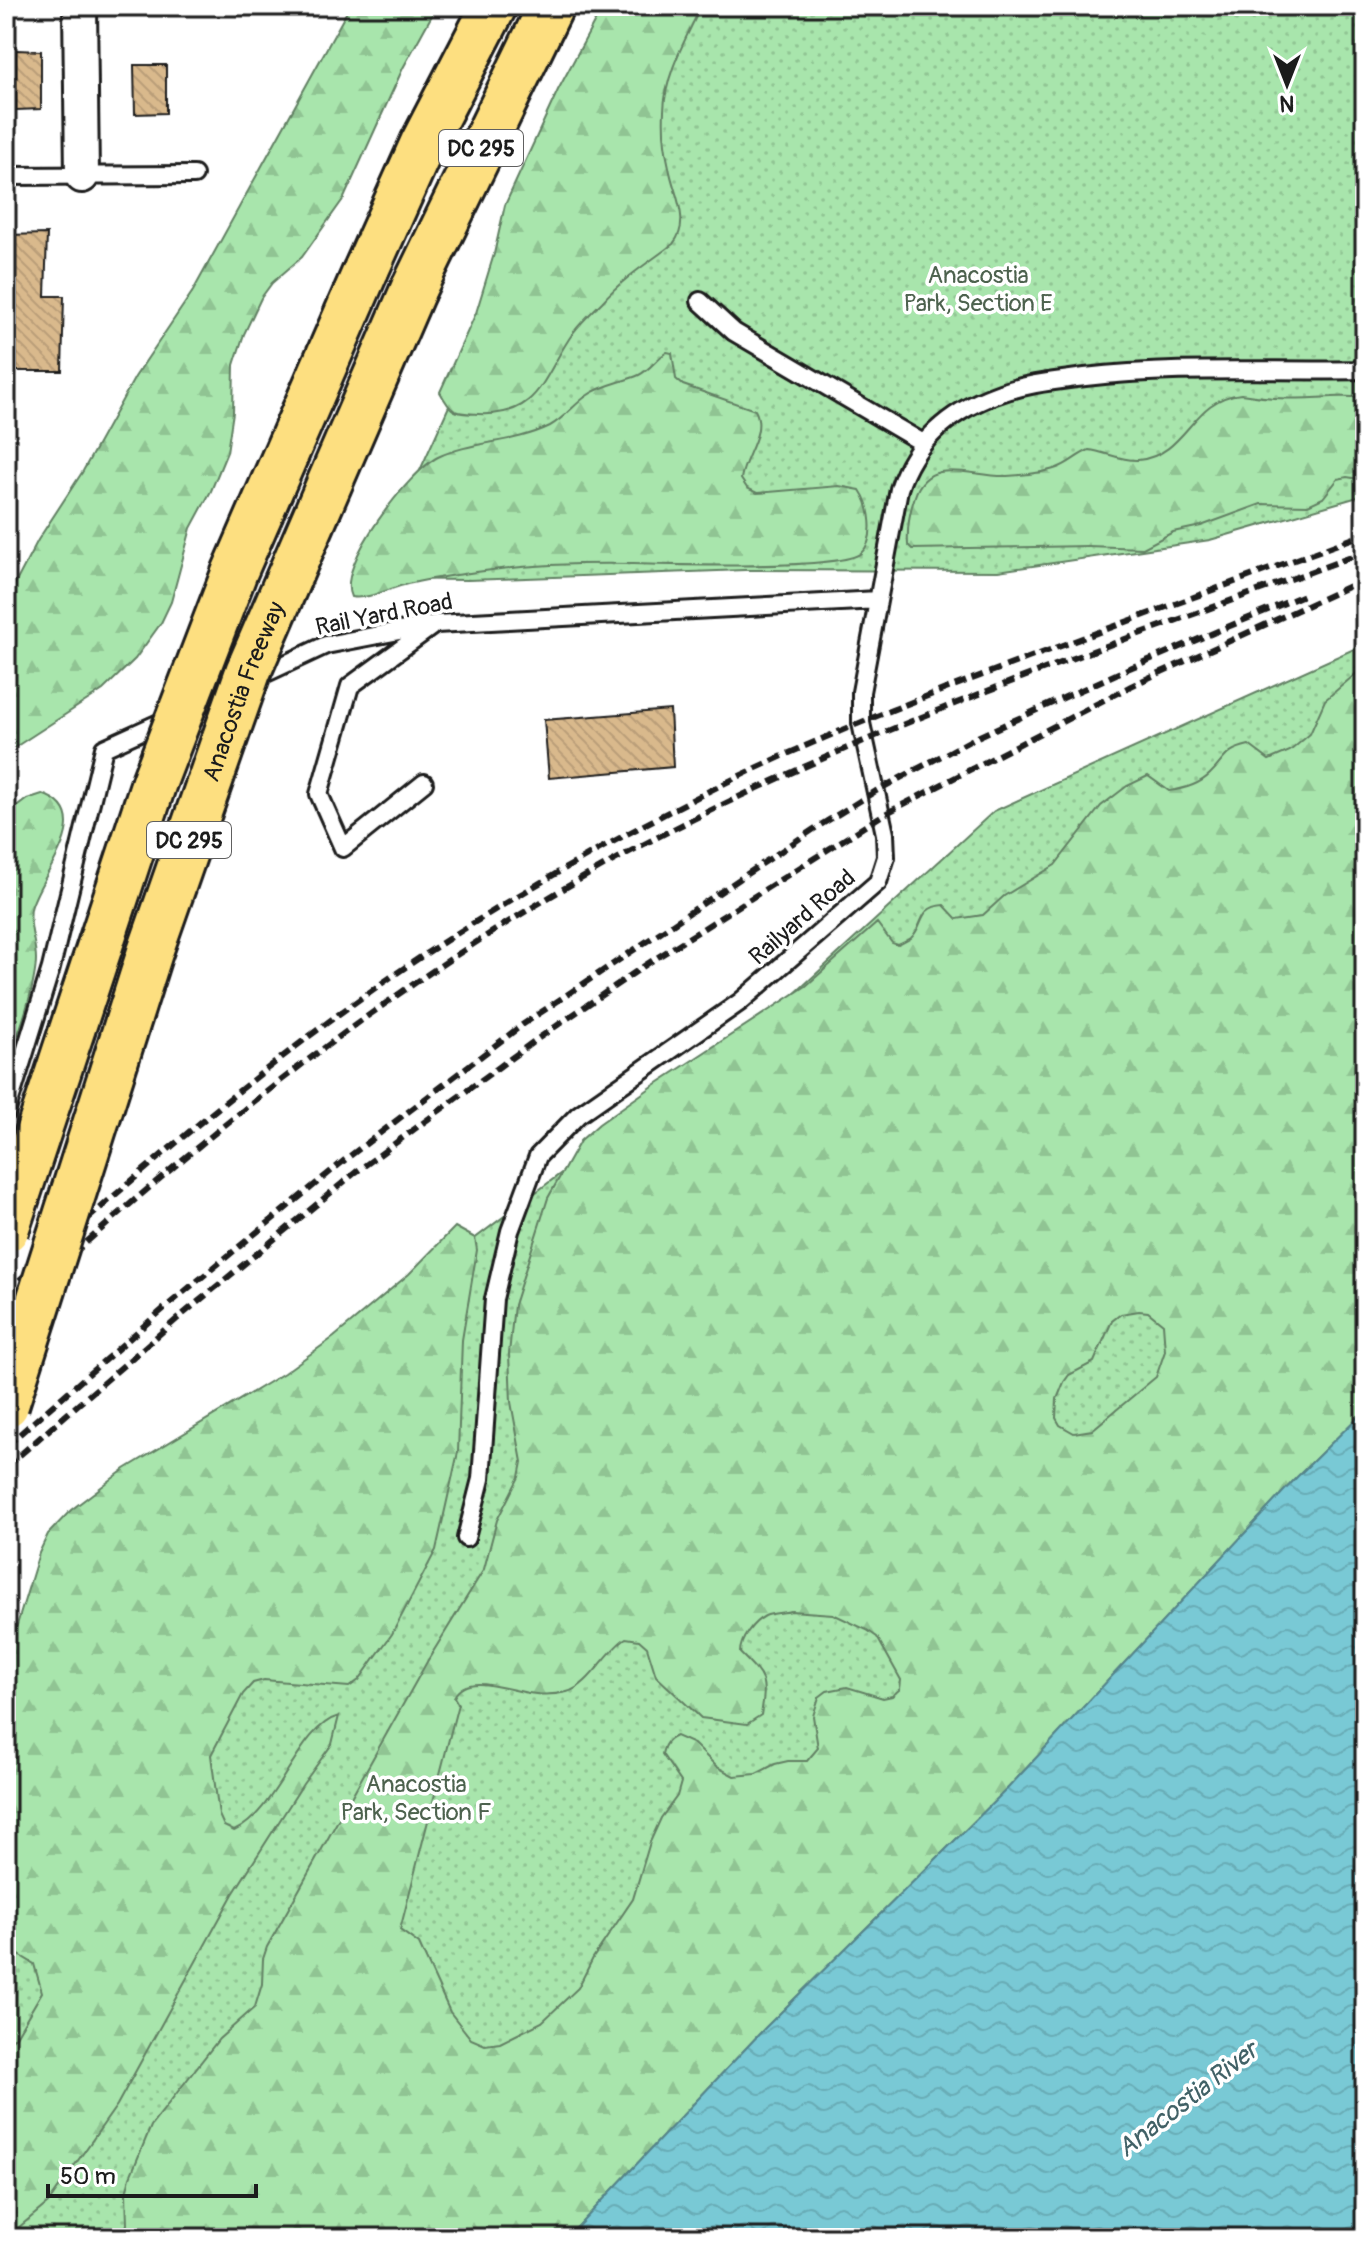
<svg xmlns="http://www.w3.org/2000/svg" width="1371" height="2244" viewBox="0 0 1371 2244" font-family="Pangolin,sans-serif">
<defs>
<pattern id="green-dots" width="8" height="8" patternUnits="userSpaceOnUse" patternTransform="scale(2)"><rect width="8" height="8" fill="#a8e5ac"/><path d="M2 2h.1M6 6h.1" fill="none" stroke="#90c493" stroke-width="1.8" stroke-linecap="round"/></pattern>
<pattern id="forest-firs" width="22" height="20" patternUnits="userSpaceOnUse" patternTransform="scale(2)"><rect width="22" height="20" fill="#a8e5ac"/><path d="M5 1l3.5 6h-7zM16 11l3.5 6h-7z" fill="#90c493"/></pattern>
<pattern id="water-waves" width="16" height="10" patternUnits="userSpaceOnUse" patternTransform="scale(2)"><rect width="16" height="10" fill="#79c9d5"/><path d="M0 5q4-4 8 0t8 0" fill="none" stroke="#68acb6"/></pattern>
<pattern id="building-back-hatch" width="6" height="6" patternUnits="userSpaceOnUse" patternTransform="scale(2)"><rect width="6" height="6" fill="#d9b98c"/><path d="M-1 5l2 2M0 0l6 6M5-1l2 2" fill="none" stroke="#ba9e78"/></pattern>
</defs>
<rect width="100%" height="100%" fill="#fff"/>
<filter id="ink" filterUnits="userSpaceOnUse"><feTurbulence type="fractalNoise" baseFrequency=".0125" numOctaves="2"/><feDisplacementMap in="SourceGraphic" scale="16" xChannelSelector="R" yChannelSelector="G"/><feConvolveMatrix kernelMatrix="1 2 1 2 8 2 1 2 1" color-interpolation-filters="sRGB"/></filter>
<g filter="url(#ink)">
<path fill="url(#green-dots)" stroke="#628064" stroke-width="2" d="M 635,6 L 1365,6 L 1365,495 L 1210,540 L 998,571 L 745,570 L 468,580 L 371,579 L 487,322 Z
M 1365,644 L 1365,1410 L 1009,1787 L 765,2028 L 567,2238 L 6,2238 L 6,1728 L 59,1554 L 780,1007 L 994,811 Z"/>
<path fill="url(#forest-firs)" stroke="#628064" stroke-width="2" fill-rule="evenodd" d="M 350,6 L 437,6 L 403,68 L 344,198 L 302,257 L 272,283 L 261,298 L 244,334 L 234,365 L 233,412 L 227,452 L 211,491 L 191,528 L 171,602 L 161,623 L 135,659 L 103,690 L 6,753 L 6,601 L 38,540 L 83,471 L 135,377 L 193,291 Z
M 603,6 L 701,6 C 686,39 665,74 664,111 C 663,129 665,150 669,167 C 673,193 692,221 673,244 C 649,262 622,279 602,302 C 592,312 581,322 573,333 C 543,375 541,417 478,414 C 454,413 452,414 440,392 L 476,313 L 494,254 L 505,205 L 558,90 Z
M 667,352 L 672,353 L 676,379 L 683,385 L 755,410 C 767,432 744,456 741,479 L 747,488 L 757,493 L 839,486 L 860,490 C 870,504 877,539 861,553 C 842,570 668,565 633,564 C 577,563 518,565 463,574 C 444,577 423,580 404,585 C 387,589 368,600 351,597 C 335,566 410,471 438,457 C 471,441 513,444 550,426 C 565,418 574,404 588,395 C 602,385 623,382 639,375 C 650,370 657,358 667,352 Z
M 1241,394 C 1277,400 1296,399 1332,397 C 1344,396 1353,398 1365,396 L 1365,480 L 1347,477 L 1338,479 L 1323,498 L 1308,505 L 1261,504 L 1201,526 L 1173,532 L 1143,548 L 1088,546 L 912,549 L 908,545 C 907,528 909,513 915,496 C 929,454 974,478 1007,476 C 1023,475 1042,473 1057,468 C 1069,464 1077,455 1089,450 C 1105,452 1122,461 1138,460 C 1188,455 1190,399 1241,394 Z
M 1365,666 L 1365,1410 L 1297,1477 L 1009,1787 L 765,2028 L 567,2238 L 122,2238 L 127,2224 L 126,2193 L 130,2177 L 151,2126 L 219,2039 L 255,2007 L 262,1984 L 263,1959 L 267,1947 L 428,1660 L 484,1569 L 497,1520 L 519,1477 L 522,1462 L 511,1402 L 509,1354 L 514,1305 L 548,1198 L 580,1141 L 599,1124 L 653,1086 L 806,986 L 877,923 L 892,943 L 898,945 C 902,943 907,941 911,938 C 925,925 917,907 944,905 L 957,919 L 983,915 L 1004,896 L 1055,865 L 1101,806 L 1127,786 L 1148,776 L 1169,791 C 1184,789 1199,785 1210,774 C 1227,758 1223,751 1249,745 L 1269,760 L 1290,751 L 1310,734 L 1325,700 ZM 1139,1311 L 1148,1312 L 1163,1324 L 1165,1351 L 1156,1377 L 1092,1430 L 1074,1433 L 1060,1425 L 1056,1418 L 1057,1399 L 1064,1382 L 1069,1375 L 1094,1362 L 1112,1321 L 1121,1314 ZM 791,1611 L 833,1614 L 867,1630 L 877,1637 L 901,1680 L 900,1689 L 892,1696 L 883,1698 L 847,1687 L 827,1691 L 819,1697 L 813,1716 L 818,1748 L 807,1761 L 788,1761 L 775,1764 L 756,1774 L 734,1776 L 717,1767 L 694,1744 L 676,1736 C 667,1740 664,1745 662,1754 L 681,1782 L 677,1796 L 661,1818 L 650,1842 L 633,1899 L 593,1958 L 578,1988 L 542,2022 L 500,2043 L 485,2045 L 471,2039 L 450,2012 L 419,1944 L 400,1930 L 458,1704 L 454,1697 C 467,1670 513,1693 536,1694 C 545,1695 558,1694 567,1692 C 589,1687 606,1651 626,1638 L 639,1640 L 647,1647 L 656,1676 L 701,1718 L 747,1724 L 761,1715 C 767,1679 765,1678 740,1653 C 740,1639 753,1622 765,1616 C 772,1613 784,1613 791,1611 Z
M 42,794 C 101,814 38,876 31,909 C 28,926 36,942 36,959 C 36,981 19,1041 6,1059 L 6,815 L 27,799 Z
M 455,1227 L 475,1238 L 477,1250 L 462,1340 L 458,1452 L 436,1550 L 392,1634 L 359,1680 L 349,1687 L 264,1680 L 253,1683 L 243,1694 L 211,1755 L 219,1815 L 224,1826 L 234,1831 C 279,1810 298,1727 339,1716 L 332,1744 L 303,1784 L 233,1894 L 117,2105 L 48,2203 L 18,2228 L 6,2230 L 6,2045 L 16,2036 L 42,1992 L 34,1964 L 6,1947 L 6,1661 L 39,1553 L 48,1534 L 71,1510 L 125,1469 L 284,1373 L 334,1337 L 409,1274 Z"/>
<path fill="url(#water-waves)" stroke="#54848b" stroke-width="2" d="M 1365,1410 L 1365,2238 L 567,2238 L 765,2028 L 1009,1787 L 1297,1477 Z"/>
<path fill="url(#building-back-hatch)" stroke="#1c1c1c" stroke-width="2" d="M 16,50 L 41,51 L 41,109 L 16,110 Z
M 134,65 L 166,65 L 166,113 L 135,114 Z
M 47,234 L 45,296 L 64,296 L 62,371 L 6,371 L 6,235 Z
M 670,710 L 673,767 L 549,778 L 544,720 Z"/>
<g fill="none" stroke-linecap="round" stroke-linejoin="round">
<g stroke="#1c1c1c" stroke-width="22">
<path id="lane" d="M 6,176 L 194,175
M 700,301 L 734,332 L 923,443
M 191,708 L 326,645 L 436,624 L 878,600
M 424,783 L 343,848 L 319,794 L 350,686 L 431,627
M 6,1113 L 51,968 L 104,748 L 170,718
M 466,1538 L 481,1479 L 494,1299 L 510,1231 L 538,1156 L 578,1115 L 740,1002 L 878,882 L 886,857 L 885,834 L 861,723 L 861,692 L 899,489 C 914,443 949,412 995,395 C 1024,384 1054,381 1085,377 C 1177,366 1272,372 1365,370"/>
</g>
<g stroke="#1c1c1c" stroke-width="38">
<path id="street" d="M 80,6 L 82,176"/>
</g>
<g stroke="#1c1c1c" stroke-width="50">
<path id="highway" d="M 366,270 L 423,143 L 494,6
M 413,290 L 551,6"/>
</g>
<use href="#lane" stroke="#fff" stroke-width="16"/>
<use href="#street" stroke="#fff" stroke-width="32"/>
<use href="#highway" stroke="#fddf80" stroke-width="44"/>
<path stroke="#1c1c1c" stroke-width="6" stroke-dasharray="12 6" stroke-linecap="butt" d="M 6,1292 C 129,1181 255,1071 391,977 C 493,907 601,846 711,790 C 817,737 928,695 1039,654 C 1148,614 1256,574 1365,534
M 6,1315 C 203,1133 415,963 654,839 C 881,721 1125,640 1365,552
M 6,1446 L 168,1305 L 346,1159 L 522,1025 L 814,829 L 876,791 L 975,738 L 1125,670 L 1306,594
M 6,1467 L 177,1319 L 356,1172 L 533,1042 L 647,964 L 881,816 L 1131,686 L 1365,579"/>
<g stroke="#1c1c1c" stroke-width="50" stroke-linecap="butt">
<g id="highway-bridge">
<path d="M 6,1230 L 154,782 L 235,571 L 366,270"/>
<path id="s1" d="M 6,1405 L 150,952 L 248,672 L 413,290"/>
</g>
</g>
<use href="#highway-bridge" stroke="#fddf80" stroke-width="44"/>
</g>
</g>
<g text-anchor="middle" stroke-width="7" stroke-linejoin="round" paint-order="stroke">
<g fill="#fff" stroke="#606060" stroke-width="2">
<rect x="439" y="130" width="84" height="36" rx="6"/>
<rect x="147" y="822" width="84" height="36" rx="6"/>
</g>
<g font-size="22" font-weight="bold" fill="#1c1c1c">
<text x="481" y="156">DC 295</text>
<text x="189" y="848">DC 295</text>
</g>
<g font-size="24" fill="#4d624e" stroke="#fff">
<text x="978" y="283">Anacostia<tspan x="978" dy="28">Park, Section E</tspan></text>
<text x="416" y="1792">Anacostia<tspan x="416" dy="28">Park, Section F</tspan></text>
</g>
<g font-size="24" fill="#1c1c1c" stroke="#fff">
<text transform="translate(384 614) rotate(-11)" y="8">Rail Yard Road</text>
<text dy="8" stroke="none"><textPath href="#s1" startOffset="752">Anacostia Freeway</textPath></text>
<text transform="translate(802 917) rotate(-41)" y="8">Railyard Road</text>
</g>
<g font-size="26" font-style="italic" fill="#416166" stroke="#fff">
<text transform="translate(1187 2099) rotate(-38)" y="9">Anacostia River</text>
</g>
</g>
<rect width="1371" height="2244" fill="none" stroke="#fff" stroke-width="32"/>
<rect x="16" y="16" width="1339" height="2212" fill="none" stroke="#1c1c1c" stroke-width="3" filter="url(#ink)"/>
<g transform="translate(1287 84) rotate(180)" stroke="#ffffff" stroke-width="6" paint-order="stroke">
<path d="M0-6L14 30L0 20L-14 30Z" fill="#1c1c1c"/>
<text y="-12" font-size="22" font-weight="bold" text-anchor="middle" fill="#1c1c1c">N</text>
</g>
<path d="M48 2184v12h208v-12" fill="none" stroke="#1c1c1c" stroke-width="4"/>
<text x="60" y="2184" font-size="24" fill="#1c1c1c" stroke="#ffffff" stroke-width="6" paint-order="stroke">50 m</text>
</svg>
